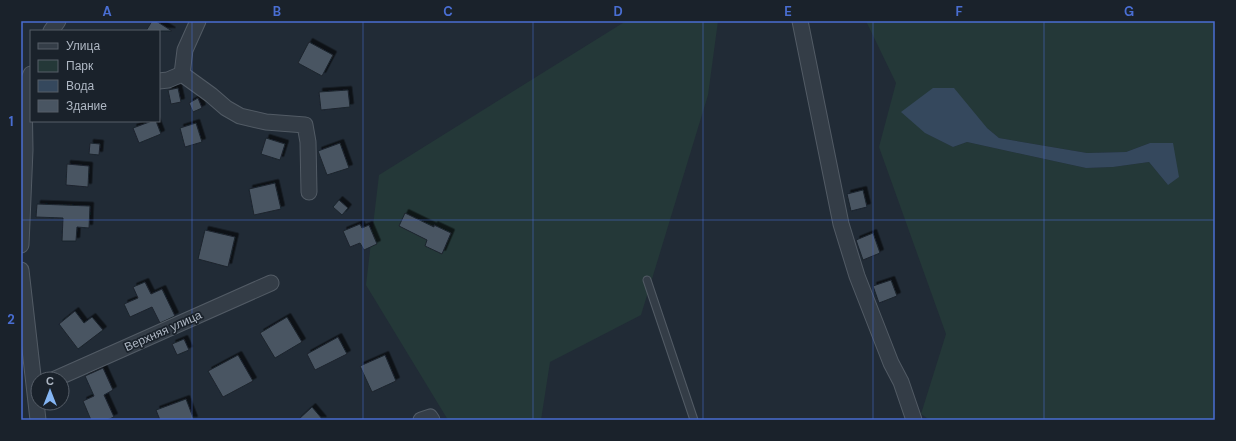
<svg xmlns="http://www.w3.org/2000/svg" width="1236" height="441" viewBox="0 0 1236 441" font-family="'DM Sans',sans-serif">
<defs>
<filter id="shadow"><feDropShadow dx="3.5" dy="-3.5" stdDeviation="0" flood-color="#0009"/></filter>
</defs>
<rect width="100%" height="100%" fill="#212b36"/>
<path fill="#243838" fill-rule="evenodd" d="M 626,21 L 718,21 L 708,95 L 641,315 L 550,362 L 541,420 L 448,420 L 366,285 L 379,175 Z
M 866,21 L 1215,21 L 1215,420 L 930,420 L 921,414 L 946,334 L 879,147 L 896,83 ZM 987,128 L 999,138 L 1087,153 L 1126,152 L 1150,143 L 1168,185 L 1149,162 L 1113,167 L 1086,168 L 967,142 L 953,147 L 925,133 Z"/>
<path fill="#35485d" d="M 933,88 L 954,88 L 987,128 L 999,138 L 1087,153 L 1126,152 L 1150,143 L 1173,143 L 1179,177 L 1168,185 L 1149,162 L 1113,167 L 1086,168 L 967,142 L 953,147 L 925,133 L 901,112 Z"/>
<path fill="#495562" stroke="#1c242d" filter="url(#shadow)" d="M 152,21 L 156,21 L 172,31 L 146,31 Z
M 309,42 L 333,55 L 322,76 L 298,63 Z
M 178,88 L 181,102 L 171,104 L 168,90 Z
M 348,90 L 350,107 L 321,110 L 319,92 Z
M 198,98 L 202,108 L 193,112 L 189,103 Z
M 152,121 L 156,121 L 161,134 L 139,143 L 133,128 Z
M 196,123 L 202,142 L 185,147 L 180,128 Z
M 266,138 L 285,144 L 280,160 L 261,154 Z
M 90,143 L 100,144 L 99,155 L 89,154 Z
M 340,143 L 349,168 L 327,175 L 318,151 Z
M 67,164 L 89,166 L 88,187 L 66,185 Z
M 275,183 L 281,209 L 254,215 L 249,189 Z
M 863,190 L 867,207 L 851,211 L 847,194 Z
M 339,200 L 348,208 L 342,215 L 333,207 Z
M 37,204 L 90,206 L 89,228 L 77,227 L 76,241 L 62,241 L 63,218 L 36,217 Z
M 405,213 L 434,227 L 434,225 L 451,233 L 442,254 L 425,246 L 427,240 L 399,226 Z
M 360,224 L 362,228 L 369,225 L 377,244 L 364,250 L 360,243 L 350,247 L 343,231 Z
M 205,230 L 235,237 L 228,267 L 198,259 Z
M 873,233 L 880,253 L 863,260 L 856,240 Z
M 891,280 L 897,296 L 879,303 L 873,286 Z
M 145,282 L 151,294 L 162,289 L 175,316 L 160,323 L 152,307 L 130,317 L 124,304 L 138,298 L 133,287 Z
M 75,311 L 84,323 L 92,317 L 103,330 L 78,349 L 59,324 Z
M 287,317 L 302,342 L 275,358 L 260,333 Z
M 338,337 L 347,354 L 315,370 L 307,354 Z
M 184,339 L 189,350 L 177,355 L 172,344 Z
M 238,355 L 253,381 L 223,397 L 208,371 Z
M 385,355 L 396,381 L 372,392 L 360,366 Z
M 103,368 L 113,390 L 104,395 L 114,417 L 107,420 L 91,420 L 83,401 L 94,396 L 85,376 Z
M 186,399 L 194,420 L 160,420 L 156,410 Z
M 312,407 L 323,420 L 298,420 Z"/>
<g fill="none" stroke-linecap="round" stroke-linejoin="round">
<g stroke="#525b65" stroke-width="9">
<path id="service" d="M 647,280 L 694,420"/>
</g>
<g stroke="#525b65" stroke-width="17">
<path id="minor" d="M 800,21 L 841,224 L 857,276 L 891,363 L 901,382 L 914,420
M 51,31 L 58,21
M 182,74 L 211,95 L 226,108 L 240,116 L 266,122 L 305,125 L 308,142 L 309,192
M 182,74 L 185,50 L 198,21
M 159,81 L 168,80 L 182,74
M 21,85 L 24,91 L 25,150 L 21,245
M 24,91 L 31,74
M 21,270 L 38,420
M 55,379 L 271,283
M 421,420 L 430,417 L 432,420"/>
</g>
<use href="#service" stroke="#343d47" stroke-width="7"/>
<use href="#minor" stroke="#343d47" stroke-width="15"/>
</g>
<path fill="none" stroke="#496ed2" stroke-width="1" stroke-opacity="0.55" d="M 192,21 L 192,420M 363,21 L 363,420M 533,21 L 533,420M 703,21 L 703,420M 873,21 L 873,420M 1044,21 L 1044,420M 21,220 L 1215,220"/>
<g text-anchor="middle" stroke-width="3.5" stroke-linejoin="round" paint-order="stroke">
<g font-size="12" fill="#afb8c4" stroke="#1a222b">
<text transform="translate(163 331) rotate(-24)" y="4">Верхняя улица</text>
</g>
</g>
<rect width="1236" height="441" fill="none" stroke="#1a222b" stroke-width="44"/>
<rect x="30" y="30" width="130" height="92" fill="#1a222b" stroke="#565e68"/>
<rect x="38" y="43" width="20" height="6" fill="#343d47" stroke="#565e68"/>
<text x="66" y="50" font-size="12" fill="#afb8c4">Улица</text>
<rect x="38" y="60" width="20" height="12" fill="#243838" stroke="#565e68"/>
<text x="66" y="70" font-size="12" fill="#afb8c4">Парк</text>
<rect x="38" y="80" width="20" height="12" fill="#35485d" stroke="#565e68"/>
<text x="66" y="90" font-size="12" fill="#afb8c4">Вода</text>
<rect x="38" y="100" width="20" height="12" fill="#495562" stroke="#565e68"/>
<text x="66" y="110" font-size="12" fill="#afb8c4">Здание</text>
<g transform="translate(50 391)"><circle r="19" fill="#1a222b" stroke="#565e68"/>
<path d="M0-3L7 15L0 10L-7 15Z" fill="#84b5f3"/>
<text y="-6" font-size="11" font-weight="bold" text-anchor="middle" fill="#afb8c4">С</text>
</g>
<rect x="22" y="22" width="1192" height="397" fill="none" stroke="#496ed2" stroke-width="1.5"/>
<g font-size="13" text-anchor="middle" font-weight="bold" fill="#496ed2">
<text x="107" y="16">A</text>
<text x="277" y="16">B</text>
<text x="448" y="16">C</text>
<text x="618" y="16">D</text>
<text x="788" y="16">E</text>
<text x="959" y="16">F</text>
<text x="1129" y="16">G</text>
<text x="11" y="126">1</text>
<text x="11" y="324">2</text>
</g>
</svg>
